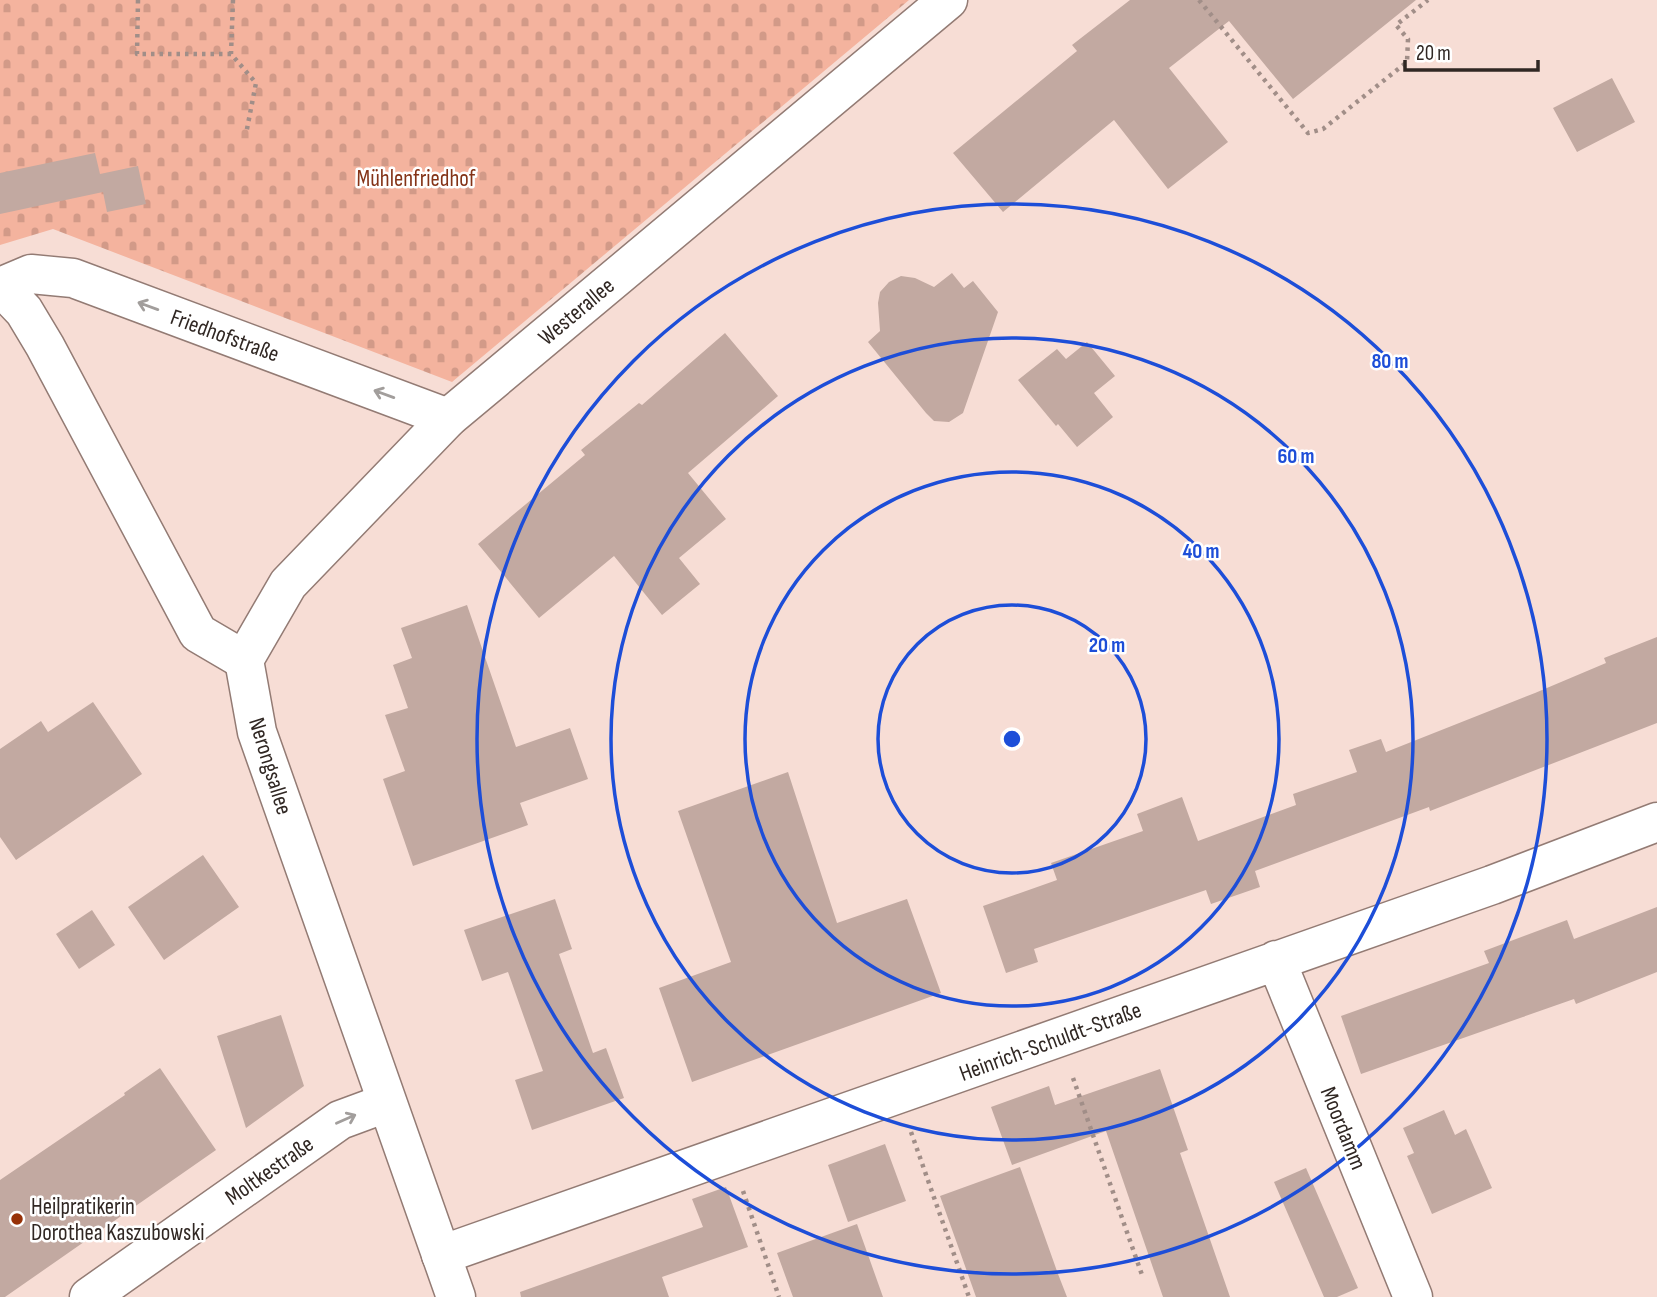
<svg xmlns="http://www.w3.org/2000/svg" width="1657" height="1297" viewBox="0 0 1657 1297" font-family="'Sofia Sans Condensed',sans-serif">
<defs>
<pattern id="cemetery-stones" width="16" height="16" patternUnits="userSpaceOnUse" patternTransform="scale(1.75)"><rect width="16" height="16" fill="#f4b39e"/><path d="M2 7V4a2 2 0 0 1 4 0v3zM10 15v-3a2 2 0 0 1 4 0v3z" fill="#d29a88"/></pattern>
</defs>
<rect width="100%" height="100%" fill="#f7ddd5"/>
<path fill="url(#cemetery-stones)" d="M 0,0 L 909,0 L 452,382 L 53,229 L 0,245 Z"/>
<path fill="#c2a9a1" d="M 1130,0 L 1416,0 L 1293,99 L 1229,21 L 1169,68 L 1228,142 L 1168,189 L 1114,120 L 1003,212 L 953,153 L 1077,51 L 1072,45 Z
M 1612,78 L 1635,122 L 1577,152 L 1553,108 Z
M 95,153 L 100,174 L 138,166 L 146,204 L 107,212 L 103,192 L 0,214 L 0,173 Z
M 952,273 L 964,288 L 973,281 L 998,312 L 963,413 L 949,422 L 934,421 L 926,413 L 868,342 L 880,331 L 878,303 L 880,292 L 889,282 L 901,276 L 915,278 L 934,287 Z
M 725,333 L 778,396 L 688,473 L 726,519 L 679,558 L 700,584 L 662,615 L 614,556 L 539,618 L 478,544 L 585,455 L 581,450 L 639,403 L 642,405 Z
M 1087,342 L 1115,376 L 1094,393 L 1113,417 L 1077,447 L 1058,424 L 1056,426 L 1018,380 L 1057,349 L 1066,359 Z
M 467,605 L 516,747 L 570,728 L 588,779 L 520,803 L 528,825 L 413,866 L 383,779 L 405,771 L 385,715 L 408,708 L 393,665 L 412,658 L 401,628 Z
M 1657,637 L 1657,723 L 1430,811 L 1429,807 L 1255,871 L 1260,887 L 1211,904 L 1206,890 L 1034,949 L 1038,962 L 1006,973 L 983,906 L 1057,880 L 1051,863 L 1143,831 L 1137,814 L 1182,797 L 1198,841 L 1296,805 L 1293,794 L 1357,772 L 1349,750 L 1381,739 L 1386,752 L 1535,693 L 1606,663 L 1604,658 Z
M 93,702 L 142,774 L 16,860 L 0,837 L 0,749 L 41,721 L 48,732 Z
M 788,772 L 837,923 L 907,899 L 941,993 L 692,1082 L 659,988 L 731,962 L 678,811 Z
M 203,855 L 239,907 L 164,960 L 128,907 Z
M 555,899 L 572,949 L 559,954 L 593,1053 L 606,1048 L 624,1098 L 532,1130 L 515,1080 L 543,1071 L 508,972 L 482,981 L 464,930 Z
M 1657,907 L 1657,972 L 1576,1004 L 1574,999 L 1361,1074 L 1341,1016 L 1489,963 L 1484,951 L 1567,920 L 1574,939 Z
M 92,910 L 115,945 L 79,969 L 56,934 Z
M 281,1015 L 304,1086 L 246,1128 L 217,1036 Z
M 160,1068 L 216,1150 L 5,1297 L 0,1297 L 0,1180 L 125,1095 L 124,1093 Z
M 1160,1069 L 1188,1150 L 1180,1153 L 1230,1297 L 1163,1297 L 1106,1131 L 1012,1165 L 991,1107 L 1049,1086 L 1055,1105 Z
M 1444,1110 L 1455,1135 L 1466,1129 L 1492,1188 L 1432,1214 L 1407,1156 L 1414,1153 L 1403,1128 Z
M 885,1144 L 906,1201 L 848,1222 L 828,1165 Z
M 1020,1167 L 1058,1274 L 1067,1297 L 976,1297 L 959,1249 L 940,1196 Z
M 1306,1168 L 1358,1288 L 1337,1297 L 1324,1297 L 1274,1182 Z
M 726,1187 L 748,1247 L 662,1277 L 669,1297 L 521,1297 L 520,1292 L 703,1227 L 692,1199 Z
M 857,1224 L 883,1297 L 793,1297 L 777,1253 Z"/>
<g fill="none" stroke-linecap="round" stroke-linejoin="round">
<g stroke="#937b74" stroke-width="41">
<path id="minor" d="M 0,287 L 31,274 L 73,278 L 448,418
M 1,287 L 24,311 L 45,346 L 198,633 L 244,660
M 1276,960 L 1413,1297
M 441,1255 L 1492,885 L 1657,822
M 89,1297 L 340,1120 L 386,1103"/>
</g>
<g stroke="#937b74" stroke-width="41">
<path id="tertiary" d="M 456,1297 L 257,732 L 244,660 L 288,584 L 448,418 L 948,0"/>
</g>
<path stroke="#a18e88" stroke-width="4.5" stroke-dasharray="3.5 5" stroke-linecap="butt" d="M 138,0 L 137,54 L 231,54
M 233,0 L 231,54 L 256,83 L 246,134
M 1199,0 L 1308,133 L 1323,129 L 1407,62 L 1408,39 L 1396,25 L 1428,0
M 1073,1078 L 1142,1275
M 911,1132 L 969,1297
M 743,1191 L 779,1297"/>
<use href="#minor" stroke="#fff" stroke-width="38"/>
<use href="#tertiary" stroke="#fff" stroke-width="38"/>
</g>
<defs><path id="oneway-shaft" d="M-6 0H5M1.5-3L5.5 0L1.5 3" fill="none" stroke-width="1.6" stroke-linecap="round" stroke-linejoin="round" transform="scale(1.75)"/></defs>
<g stroke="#a29e9c">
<use href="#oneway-shaft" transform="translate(148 306) rotate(-160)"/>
<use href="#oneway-shaft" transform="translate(384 394) rotate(-160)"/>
<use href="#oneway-shaft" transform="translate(346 1119) rotate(-24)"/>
</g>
<g fill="none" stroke="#1d4ed8" stroke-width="3.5">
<circle cx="1012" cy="739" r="134"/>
<circle cx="1012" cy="739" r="267"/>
<circle cx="1012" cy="739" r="401"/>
<circle cx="1012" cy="739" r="535"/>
</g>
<circle fill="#973107" stroke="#fff" stroke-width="2.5" cx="17" cy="1219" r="7"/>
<g text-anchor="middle" stroke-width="5" stroke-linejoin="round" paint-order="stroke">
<g font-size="23" fill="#843317" stroke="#fff">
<text x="416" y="186">Mühlenfriedhof</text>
</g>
<g font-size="23" fill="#302723" stroke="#fff">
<text transform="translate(576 311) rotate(-40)" y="8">Westerallee</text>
<text transform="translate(225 335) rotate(20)" y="8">Friedhofstraße</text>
<text transform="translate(271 766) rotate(73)" y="8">Nerongsallee</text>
<text transform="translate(1050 1041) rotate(-20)" y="8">Heinrich-Schuldt-Straße</text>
<text transform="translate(1344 1128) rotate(68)" y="8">Moordamm</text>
<text transform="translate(269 1170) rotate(-35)" y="8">Moltkestraße</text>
</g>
<g font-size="23" fill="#302723" stroke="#fff" text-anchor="start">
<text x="31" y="1214">Heilpratikerin<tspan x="31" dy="26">Dorothea Kaszubowski</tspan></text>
</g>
</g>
<circle cx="1012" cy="739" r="10" fill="#1d4ed8" stroke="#fff" stroke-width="3.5"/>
<g font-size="21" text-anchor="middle" font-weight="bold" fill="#1d4ed8" stroke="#fff" stroke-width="5" stroke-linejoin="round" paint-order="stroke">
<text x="1390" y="368">80 m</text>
<text x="1296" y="463">60 m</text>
<text x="1201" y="558">40 m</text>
<text x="1107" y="652">20 m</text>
</g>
<path d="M1405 60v10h133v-10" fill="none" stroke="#302723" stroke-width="3.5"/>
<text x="1416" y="60" font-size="21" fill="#302723" stroke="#ffffff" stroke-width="5" paint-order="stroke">20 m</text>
</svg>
